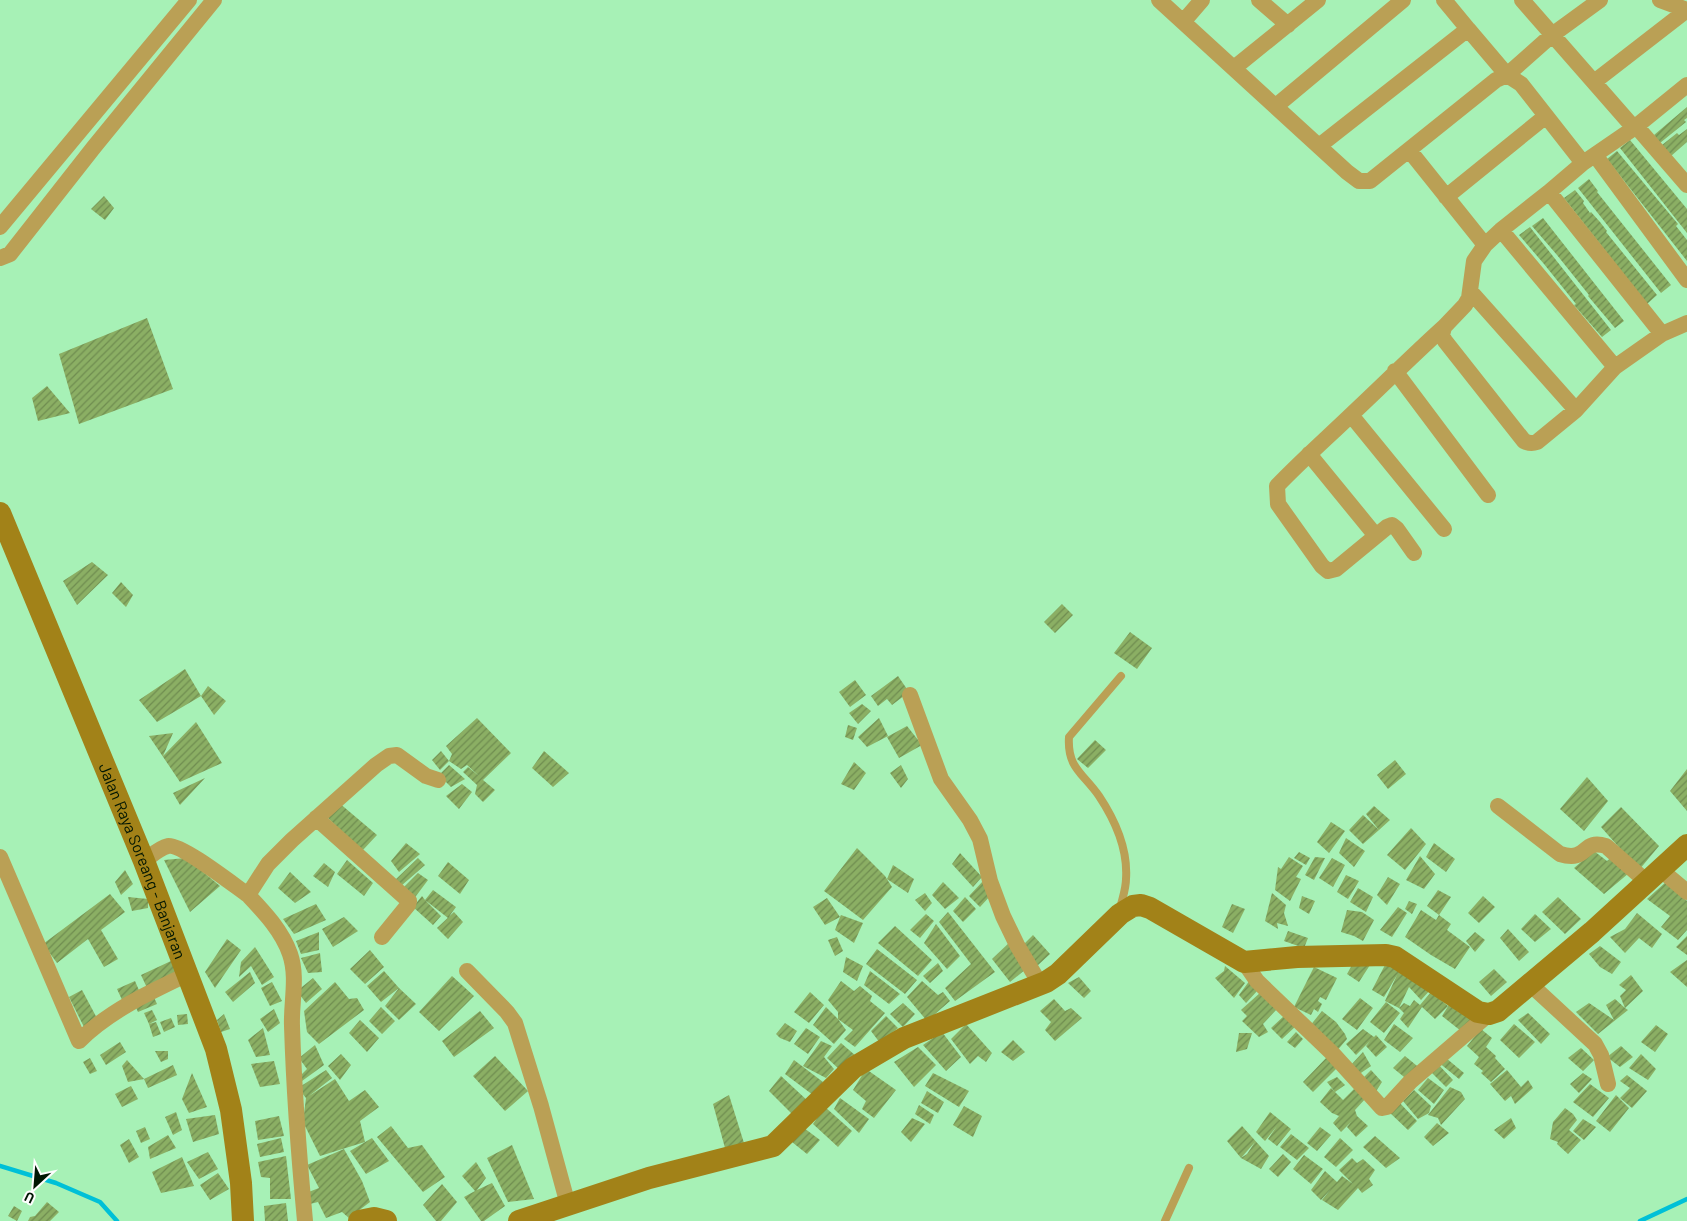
<svg xmlns="http://www.w3.org/2000/svg" width="1687" height="1221" viewBox="0 0 1687 1221" font-family="Barlow,sans-serif">
<defs>
<pattern id="building-hatch" width="6" height="6" patternUnits="userSpaceOnUse" patternTransform="scale(1.25)"><rect width="6" height="6" fill="#8baf64"/><path d="M-1 1l2-2M0 6l6-6M5 7l2-2" fill="none" stroke="#6f8d50"/></pattern>
</defs>
<rect width="100%" height="100%" fill="#a7f1b6"/>
<g fill="none" stroke-linecap="round" stroke-linejoin="round">
<path stroke="#00c0d7" stroke-width="4.5" d="M 0,1166 L 56,1183 L 100,1202 L 117,1221
M 1640,1221 L 1687,1199"/>
</g>
<path fill="url(#building-hatch)" d="M 1687,107 L 1687,118 L 1684,120 L 1686,122 L 1660,143 L 1654,135 Z
M 1687,129 L 1687,142 L 1671,156 L 1662,145 L 1677,133 L 1679,135 Z
M 1630,140 L 1687,209 L 1687,233 L 1620,148 Z
M 1617,151 L 1678,224 L 1676,226 L 1687,240 L 1687,261 L 1607,159 Z
M 1589,179 L 1598,191 L 1597,192 L 1671,285 L 1661,293 L 1578,188 Z
M 1575,190 L 1584,201 L 1583,203 L 1590,213 L 1591,212 L 1600,222 L 1607,231 L 1606,232 L 1657,295 L 1647,304 L 1564,198 Z
M 104,196 L 114,208 L 105,220 L 91,209 Z
M 1543,218 L 1624,321 L 1615,328 L 1588,296 L 1589,295 L 1557,255 L 1532,226 Z
M 1530,227 L 1611,330 L 1602,337 L 1574,305 L 1576,304 L 1544,264 L 1519,235 Z
M 147,318 L 173,389 L 79,424 L 59,354 Z
M 47,386 L 70,413 L 38,421 L 32,398 Z
M 92,562 L 108,575 L 77,605 L 63,581 Z
M 121,582 L 133,595 L 126,607 L 112,593 Z
M 1062,604 L 1073,615 L 1055,633 L 1044,622 Z
M 1130,632 L 1152,648 L 1137,669 L 1114,653 Z
M 185,669 L 201,696 L 208,686 L 226,701 L 214,715 L 201,696 L 157,722 L 139,700 Z
M 898,676 L 909,692 L 892,705 L 887,699 L 878,706 L 871,696 Z
M 855,680 L 866,695 L 850,707 L 839,692 Z
M 862,704 L 871,711 L 858,724 L 849,713 Z
M 477,718 L 511,753 L 483,780 L 495,790 L 483,802 L 475,794 L 477,785 L 463,772 L 468,767 L 479,776 L 467,765 L 461,769 L 449,761 L 452,754 L 446,746 Z
M 879,718 L 888,736 L 867,747 L 858,737 Z
M 196,722 L 222,763 L 180,782 L 149,736 L 173,733 L 163,756 Z
M 848,725 L 857,728 L 853,740 L 845,737 Z
M 907,726 L 922,745 L 899,758 L 887,737 Z
M 1095,740 L 1106,750 L 1088,768 L 1077,759 Z
M 441,751 L 449,761 L 440,770 L 432,760 Z
M 544,751 L 569,773 L 553,787 L 532,768 Z
M 1395,760 L 1406,774 L 1388,789 L 1377,775 Z
M 854,762 L 866,773 L 854,790 L 841,784 Z
M 449,765 L 465,779 L 451,787 L 439,775 Z
M 901,765 L 908,779 L 901,788 L 890,773 Z
M 1687,769 L 1687,811 L 1670,791 Z
M 1587,777 L 1608,801 L 1584,831 L 1560,809 Z
M 205,778 L 180,805 L 173,793 Z
M 462,784 L 472,792 L 459,809 L 446,796 Z
M 338,802 L 377,835 L 362,851 L 326,816 Z
M 1374,806 L 1390,820 L 1379,830 L 1366,814 Z
M 1621,807 L 1659,846 L 1639,870 L 1601,827 Z
M 1363,815 L 1379,830 L 1363,844 L 1349,830 Z
M 1331,822 L 1345,831 L 1329,853 L 1317,842 Z
M 1411,828 L 1426,844 L 1405,870 L 1387,855 Z
M 1346,838 L 1365,851 L 1354,867 L 1339,853 Z
M 406,843 L 420,854 L 399,872 L 391,861 Z
M 1434,843 L 1455,859 L 1446,872 L 1426,857 Z
M 857,848 L 885,876 L 892,887 L 863,920 L 824,891 Z
M 1594,851 L 1607,861 L 1612,857 L 1629,873 L 1604,894 L 1574,868 Z
M 1299,852 L 1310,858 L 1306,865 L 1294,858 Z
M 960,853 L 982,877 L 973,887 L 952,864 Z
M 1420,856 L 1435,874 L 1424,889 L 1406,880 Z
M 1289,857 L 1303,866 L 1296,877 L 1301,879 L 1290,901 L 1275,890 L 1278,867 L 1281,869 Z
M 1315,857 L 1325,858 L 1314,880 L 1305,875 Z
M 186,858 L 220,886 L 190,912 L 164,860 Z
M 418,858 L 425,865 L 401,886 L 394,881 Z
M 1332,858 L 1345,865 L 1333,887 L 1319,878 Z
M 347,860 L 373,883 L 364,896 L 337,874 Z
M 448,862 L 469,880 L 460,894 L 438,876 Z
M 324,863 L 335,872 L 328,887 L 313,876 Z
M 893,865 L 914,879 L 908,893 L 887,879 Z
M 125,870 L 133,884 L 121,895 L 115,882 Z
M 290,872 L 311,892 L 295,903 L 278,888 Z
M 418,873 L 428,880 L 413,900 L 402,889 Z
M 1346,875 L 1359,881 L 1348,899 L 1337,892 Z
M 1388,877 L 1400,884 L 1387,905 L 1377,895 Z
M 983,881 L 991,895 L 980,907 L 969,896 Z
M 1667,881 L 1687,901 L 1687,930 L 1678,940 L 1661,927 L 1670,916 L 1647,899 Z
M 943,882 L 959,898 L 945,909 L 932,895 Z
M 1358,888 L 1373,897 L 1366,912 L 1350,902 Z
M 433,890 L 456,907 L 448,918 L 425,900 L 441,916 L 433,925 L 413,907 L 422,896 L 425,900 Z
M 1438,890 L 1451,897 L 1439,915 L 1451,924 L 1447,930 L 1470,947 L 1455,969 L 1431,955 L 1405,937 L 1421,910 L 1436,920 L 1439,915 L 1427,906 Z
M 925,893 L 932,903 L 925,911 L 915,900 Z
M 1272,893 L 1286,905 L 1284,913 L 1288,926 L 1277,923 L 1278,929 L 1265,921 Z
M 110,894 L 125,912 L 101,930 L 118,959 L 104,967 L 88,939 L 57,963 L 43,944 Z
M 1302,896 L 1315,901 L 1309,914 L 1299,908 Z
M 1483,896 L 1495,907 L 1479,923 L 1468,913 Z
M 128,897 L 148,899 L 148,908 L 132,911 Z
M 965,897 L 976,909 L 963,922 L 953,911 Z
M 1558,897 L 1581,919 L 1565,934 L 1542,912 Z
M 827,898 L 840,917 L 841,915 L 863,923 L 854,943 L 835,930 L 840,917 L 825,925 L 813,907 Z
M 1409,901 L 1417,904 L 1412,914 L 1405,909 Z
M 316,904 L 326,920 L 294,934 L 283,919 Z
M 1232,904 L 1245,909 L 1233,933 L 1222,927 Z
M 1398,907 L 1407,913 L 1392,937 L 1380,930 Z
M 1347,910 L 1362,912 L 1374,920 L 1363,941 L 1354,936 L 1341,932 Z
M 454,912 L 463,922 L 448,939 L 437,928 Z
M 948,912 L 995,972 L 955,1001 L 945,988 L 971,964 L 939,922 Z
M 1637,913 L 1662,934 L 1652,948 L 1639,938 L 1625,953 L 1610,937 L 1625,929 Z
M 926,914 L 934,921 L 920,938 L 910,930 Z
M 1535,914 L 1551,929 L 1535,942 L 1521,929 Z
M 344,917 L 358,931 L 333,947 L 322,929 Z
M 936,924 L 960,956 L 947,969 L 924,943 Z
M 895,926 L 932,960 L 918,976 L 878,943 Z
M 1508,929 L 1529,952 L 1519,961 L 1500,938 Z
M 1288,931 L 1308,938 L 1304,948 L 1284,941 Z
M 319,932 L 319,950 L 301,954 L 296,941 Z
M 1475,932 L 1485,940 L 1475,952 L 1466,941 Z
M 1033,935 L 1050,954 L 1037,966 L 1022,946 Z
M 1687,936 L 1687,955 L 1676,947 Z
M 837,937 L 843,951 L 835,956 L 828,940 Z
M 227,939 L 241,950 L 215,988 L 205,972 Z
M 1011,941 L 1026,969 L 1010,982 L 992,959 Z
M 1600,946 L 1621,962 L 1612,974 L 1600,967 L 1589,954 Z
M 255,947 L 274,977 L 262,985 L 251,966 L 239,977 L 241,962 Z
M 877,949 L 917,980 L 905,994 L 866,964 Z
M 370,950 L 384,967 L 365,984 L 350,969 Z
M 320,953 L 322,972 L 308,973 L 301,958 Z
M 846,957 L 863,966 L 857,981 L 843,972 Z
M 1687,960 L 1687,987 L 1670,972 Z
M 171,961 L 178,975 L 148,990 L 141,975 Z
M 938,963 L 943,971 L 930,983 L 923,976 Z
M 1386,963 L 1432,988 L 1421,1000 L 1409,987 L 1399,1008 L 1385,1001 L 1397,975 L 1384,997 L 1372,990 Z
M 1352,965 L 1370,965 L 1359,982 L 1347,974 Z
M 1225,966 L 1245,983 L 1234,998 L 1215,978 L 1224,971 Z
M 1314,967 L 1337,978 L 1326,1000 L 1320,997 L 1318,1001 L 1322,1004 L 1318,1012 L 1314,1009 L 1311,1015 L 1294,1007 Z
M 1494,969 L 1507,982 L 1491,996 L 1479,982 Z
M 384,971 L 399,988 L 381,1002 L 367,986 Z
M 870,971 L 900,994 L 889,1004 L 864,985 Z
M 250,972 L 255,983 L 233,1002 L 225,992 Z
M 1631,975 L 1643,991 L 1625,1008 L 1628,1010 L 1598,1034 L 1576,1012 L 1589,1003 L 1614,1020 L 1606,1005 L 1615,999 L 1625,1008 L 1620,996 L 1626,990 L 1619,985 Z
M 452,976 L 474,996 L 439,1031 L 419,1012 Z
M 1079,977 L 1091,991 L 1084,998 L 1068,983 Z
M 313,978 L 322,989 L 306,1003 L 297,991 Z
M 1250,980 L 1258,990 L 1246,1003 L 1239,995 Z
M 135,981 L 141,995 L 123,1002 L 117,989 Z
M 841,981 L 854,991 L 860,986 L 872,996 L 870,1001 L 885,1013 L 855,1047 L 844,1039 L 853,1030 L 838,1019 L 838,1012 L 828,1000 Z
M 922,981 L 938,995 L 943,992 L 950,1001 L 927,1021 L 907,997 Z
M 272,982 L 282,1001 L 270,1006 L 261,988 Z
M 335,982 L 349,999 L 357,998 L 364,1010 L 319,1044 L 307,1032 L 304,1011 Z
M 399,988 L 416,1004 L 399,1020 L 385,1006 Z
M 82,990 L 99,1022 L 85,1029 L 69,997 Z
M 810,992 L 824,1005 L 809,1023 L 794,1012 Z
M 1261,992 L 1277,1009 L 1263,1024 L 1268,1032 L 1259,1037 L 1242,1021 L 1247,1016 L 1241,1010 Z
M 1431,992 L 1448,1006 L 1435,1019 L 1422,1007 L 1408,1028 L 1400,1019 L 1404,1013 L 1399,1008 L 1404,1003 L 1410,1006 L 1414,1000 L 1420,1005 Z
M 153,995 L 157,1004 L 138,1012 L 134,1003 Z
M 1360,998 L 1373,1008 L 1357,1030 L 1342,1019 Z
M 1054,999 L 1065,1011 L 1071,1008 L 1082,1018 L 1055,1041 L 1045,1030 L 1051,1022 L 1040,1011 Z
M 1386,1002 L 1400,1013 L 1384,1033 L 1370,1022 Z
M 903,1003 L 915,1014 L 903,1027 L 890,1014 Z
M 1450,1003 L 1472,1019 L 1461,1031 L 1442,1016 Z
M 381,1007 L 395,1021 L 382,1034 L 369,1021 Z
M 826,1007 L 838,1019 L 846,1030 L 834,1044 L 813,1025 Z
M 274,1009 L 280,1023 L 268,1032 L 260,1019 Z
M 152,1010 L 157,1020 L 149,1024 L 144,1013 Z
M 480,1011 L 494,1028 L 454,1057 L 442,1041 Z
M 1322,1011 L 1336,1022 L 1345,1034 L 1347,1039 L 1335,1053 L 1309,1027 Z
M 1528,1013 L 1550,1034 L 1541,1044 L 1518,1020 Z
M 187,1014 L 188,1024 L 178,1025 L 177,1015 Z
M 224,1014 L 230,1029 L 221,1032 L 217,1020 Z
M 1285,1015 L 1296,1026 L 1282,1039 L 1271,1028 Z
M 886,1016 L 898,1028 L 880,1043 L 871,1031 Z
M 171,1018 L 175,1027 L 164,1032 L 160,1022 Z
M 360,1020 L 379,1038 L 367,1052 L 349,1033 Z
M 156,1022 L 161,1034 L 153,1037 L 149,1024 Z
M 785,1023 L 797,1031 L 790,1042 L 780,1038 L 776,1034 Z
M 966,1024 L 992,1053 L 986,1062 L 978,1056 L 970,1064 L 951,1039 Z
M 1394,1024 L 1413,1038 L 1400,1052 L 1384,1040 Z
M 1514,1024 L 1535,1042 L 1519,1058 L 1500,1040 Z
M 1656,1025 L 1668,1034 L 1655,1052 L 1641,1042 Z
M 263,1028 L 270,1055 L 256,1057 L 248,1040 Z
M 806,1028 L 820,1037 L 808,1054 L 794,1044 Z
M 1363,1029 L 1374,1037 L 1376,1035 L 1387,1047 L 1376,1057 L 1366,1046 L 1370,1041 L 1356,1055 L 1346,1044 Z
M 1481,1029 L 1492,1038 L 1486,1047 L 1496,1056 L 1495,1058 L 1505,1069 L 1491,1082 L 1481,1073 L 1483,1071 L 1474,1064 L 1479,1057 L 1467,1046 Z
M 942,1032 L 961,1057 L 946,1071 L 923,1045 Z
M 1296,1032 L 1303,1039 L 1295,1048 L 1287,1042 Z
M 1239,1033 L 1252,1033 L 1247,1049 L 1236,1052 Z
M 1013,1040 L 1025,1052 L 1013,1061 L 1001,1052 Z
M 821,1041 L 832,1046 L 824,1057 L 834,1069 L 826,1078 L 803,1066 Z
M 120,1042 L 126,1052 L 106,1065 L 100,1055 Z
M 841,1043 L 856,1056 L 840,1070 L 827,1058 Z
M 315,1045 L 324,1065 L 302,1081 L 299,1077 L 307,1069 L 299,1058 Z
M 1621,1046 L 1633,1057 L 1620,1067 L 1607,1057 Z
M 918,1047 L 936,1065 L 914,1087 L 894,1062 Z
M 1581,1048 L 1594,1060 L 1583,1071 L 1568,1058 Z
M 155,1051 L 168,1051 L 168,1059 L 161,1062 Z
M 1363,1052 L 1371,1066 L 1358,1075 L 1350,1066 Z
M 341,1054 L 351,1065 L 340,1080 L 328,1066 Z
M 1641,1054 L 1656,1069 L 1648,1080 L 1629,1068 Z
M 495,1056 L 528,1091 L 505,1111 L 473,1076 Z
M 1328,1056 L 1339,1066 L 1313,1092 L 1303,1082 Z
M 1405,1056 L 1422,1070 L 1409,1081 L 1393,1068 Z
M 90,1058 L 97,1071 L 90,1074 L 83,1062 Z
M 1446,1058 L 1464,1073 L 1459,1079 L 1438,1062 Z
M 127,1060 L 144,1079 L 128,1082 L 122,1066 Z
M 794,1060 L 823,1082 L 813,1095 L 785,1074 Z
M 274,1061 L 280,1084 L 260,1087 L 251,1064 Z
M 1436,1062 L 1453,1080 L 1446,1087 L 1429,1070 Z
M 173,1065 L 177,1075 L 148,1088 L 144,1079 Z
M 866,1069 L 896,1090 L 874,1118 L 862,1109 L 866,1101 L 853,1090 Z
M 326,1070 L 332,1078 L 309,1096 L 335,1079 L 349,1101 L 365,1090 L 379,1107 L 360,1121 L 365,1142 L 320,1156 L 303,1122 L 306,1098 L 298,1088 Z
M 1371,1070 L 1382,1082 L 1375,1093 L 1364,1077 Z
M 1507,1070 L 1521,1087 L 1528,1080 L 1533,1088 L 1515,1104 L 1511,1096 L 1505,1101 L 1490,1084 Z
M 192,1073 L 207,1107 L 189,1113 L 182,1099 Z
M 933,1073 L 969,1091 L 959,1107 L 925,1086 Z
M 1583,1073 L 1592,1079 L 1579,1093 L 1570,1084 Z
M 1627,1075 L 1647,1091 L 1632,1108 L 1620,1098 L 1630,1088 L 1620,1081 Z
M 781,1076 L 809,1102 L 795,1117 L 769,1091 Z
M 1337,1077 L 1345,1085 L 1335,1092 L 1343,1100 L 1354,1089 L 1367,1097 L 1355,1110 L 1357,1116 L 1368,1126 L 1356,1137 L 1347,1127 L 1351,1122 L 1341,1132 L 1333,1123 L 1339,1116 L 1332,1113 L 1320,1102 L 1331,1088 L 1335,1092 L 1327,1082 Z
M 1428,1078 L 1444,1090 L 1434,1104 L 1418,1090 Z
M 1590,1084 L 1609,1098 L 1593,1117 L 1573,1102 Z
M 131,1086 L 138,1099 L 122,1107 L 115,1094 Z
M 1450,1087 L 1461,1092 L 1465,1099 L 1441,1125 L 1438,1118 L 1428,1115 Z
M 1414,1090 L 1431,1106 L 1429,1113 L 1418,1119 L 1403,1101 Z
M 927,1091 L 944,1102 L 938,1113 L 921,1103 Z
M 729,1095 L 744,1143 L 725,1148 L 713,1104 Z
M 1616,1095 L 1629,1108 L 1610,1132 L 1596,1121 Z
M 840,1098 L 869,1119 L 859,1133 L 834,1109 Z
M 1398,1101 L 1417,1121 L 1408,1130 L 1389,1112 Z
M 919,1105 L 934,1115 L 930,1124 L 915,1114 Z
M 964,1106 L 982,1116 L 973,1137 L 953,1125 Z
M 825,1107 L 852,1131 L 838,1147 L 813,1124 Z
M 1565,1108 L 1573,1114 L 1577,1120 L 1569,1130 L 1581,1140 L 1568,1154 L 1557,1144 L 1558,1142 L 1550,1139 L 1553,1122 Z
M 176,1112 L 182,1130 L 173,1135 L 165,1117 Z
M 1270,1112 L 1291,1129 L 1277,1146 L 1268,1139 L 1277,1126 L 1265,1141 L 1256,1132 Z
M 215,1115 L 219,1134 L 193,1142 L 186,1119 Z
M 279,1116 L 284,1136 L 258,1140 L 255,1121 Z
M 912,1118 L 925,1124 L 911,1142 L 901,1132 Z
M 1511,1118 L 1516,1128 L 1504,1139 L 1494,1130 Z
M 1583,1119 L 1596,1127 L 1584,1140 L 1573,1131 Z
M 1437,1123 L 1449,1133 L 1433,1146 L 1424,1137 Z
M 391,1126 L 408,1148 L 422,1145 L 445,1177 L 423,1192 L 377,1137 Z
M 1242,1126 L 1269,1156 L 1261,1169 L 1241,1158 L 1247,1154 L 1255,1142 L 1241,1158 L 1227,1141 Z
M 145,1127 L 150,1139 L 141,1143 L 136,1131 Z
M 1320,1127 L 1331,1135 L 1317,1151 L 1307,1143 Z
M 804,1128 L 820,1140 L 807,1154 L 792,1142 Z
M 1291,1134 L 1309,1148 L 1297,1160 L 1280,1147 Z
M 168,1135 L 176,1148 L 150,1159 L 148,1147 Z
M 1375,1136 L 1400,1158 L 1386,1168 L 1363,1147 Z
M 281,1138 L 284,1152 L 260,1157 L 257,1144 Z
M 372,1138 L 389,1161 L 366,1174 L 350,1151 Z
M 1340,1138 L 1353,1150 L 1336,1167 L 1324,1157 Z
M 129,1139 L 139,1157 L 129,1163 L 120,1145 Z
M 512,1145 L 534,1199 L 508,1202 L 487,1158 Z
M 344,1149 L 362,1181 L 370,1202 L 349,1218 L 342,1212 L 326,1218 L 318,1202 L 310,1204 L 306,1193 L 319,1188 L 307,1165 Z
M 208,1152 L 218,1169 L 199,1179 L 187,1162 Z
M 1283,1154 L 1291,1162 L 1278,1177 L 1269,1169 Z
M 1304,1155 L 1323,1169 L 1311,1184 L 1293,1169 Z
M 286,1156 L 291,1199 L 270,1199 L 270,1178 L 261,1177 L 258,1162 Z
M 182,1157 L 194,1186 L 161,1193 L 152,1172 Z
M 1352,1158 L 1357,1163 L 1363,1159 L 1375,1170 L 1369,1179 L 1373,1185 L 1362,1193 L 1358,1188 L 1338,1210 L 1322,1200 L 1331,1189 L 1321,1200 L 1311,1190 L 1325,1171 L 1337,1182 L 1342,1176 L 1353,1184 L 1339,1170 Z
M 476,1162 L 486,1178 L 477,1190 L 492,1183 L 505,1206 L 484,1221 L 481,1221 L 464,1197 L 475,1191 L 462,1176 Z
M 218,1173 L 229,1189 L 210,1200 L 200,1185 Z
M 442,1184 L 457,1202 L 441,1221 L 436,1221 L 423,1205 Z
M 47,1202 L 59,1212 L 50,1221 L 28,1221 L 30,1217 L 35,1216 Z
M 286,1203 L 288,1221 L 265,1221 L 264,1206 Z
M 14,1206 L 22,1211 L 17,1221 L 8,1216 Z"/>
<g fill="none" stroke-linecap="round" stroke-linejoin="round">
<path stroke="#baa055" stroke-width="8" d="M 1120,909 C 1122,899 1126,889 1126,879 C 1128,850 1115,820 1099,796 C 1083,773 1067,768 1069,737 L 1121,676
M 1165,1221 L 1189,1168"/>
<path stroke="#baa055" stroke-width="16" d="M 1159,0 L 1347,172 L 1359,181 L 1370,181 L 1496,80 L 1507,75 L 1521,84 L 1583,163
M 1259,0 L 1288,25
M 1522,0 L 1634,128
M 1660,0 L 1687,10
M 1183,22 L 1202,0
M 1468,29 L 1507,75 L 1552,35 L 1600,0
M 1234,68 L 1318,0
M 1594,82 L 1687,10
M 1687,85 L 1634,128 L 1583,163 L 1549,192 L 1501,230 L 1485,245 L 1474,261 L 1469,298 L 1465,305 L 1444,327 L 1442,335 L 1445,341 L 1524,441 C 1528,443 1531,444 1537,442 L 1576,410 L 1615,367 L 1662,334 L 1687,323
M 1276,106 L 1403,0
M 1636,126 L 1687,185
M 1319,146 L 1468,29 L 1444,0
M 1409,150 L 1485,245
M 1595,155 L 1687,280
M 1549,192 L 1662,334
M 1446,197 L 1546,116
M 0,227 L 189,0
M 1501,230 L 1615,367
M 0,258 L 10,254 L 94,147 L 214,0
M 1471,292 L 1576,410
M 1395,371 L 1488,495
M 1351,415 L 1444,529
M 1309,454 L 1376,536
M 1414,553 L 1397,529 L 1392,525 L 1387,527 L 1336,569 L 1328,571 L 1322,566 L 1278,504 L 1277,486 C 1301,461 1327,438 1352,414 C 1383,385 1413,355 1444,327
M 910,695 L 941,779 L 970,820 L 980,839 L 990,881 L 1003,916 L 1017,945 L 1040,984
M 1498,806 L 1560,854 C 1589,863 1581,838 1606,846 L 1647,882
M 316,818 L 409,901 L 408,905 L 382,937
M 0,857 L 79,1041 C 109,1011 150,992 188,974
M 144,861 C 151,856 159,848 168,846 C 180,843 235,886 248,895
M 1661,870 L 1687,892
M 1244,962 L 1257,981 L 1332,1053 L 1382,1108 L 1387,1107 L 1410,1082 L 1489,1014
M 467,971 L 507,1012 L 515,1023 L 541,1106 L 568,1205
M 1530,984 L 1595,1044 L 1601,1055 L 1608,1084
M 305,1221 C 299,1157 294,1091 292,1026 C 291,1003 298,977 290,954 C 282,931 265,913 248,895 L 268,864 L 292,840 L 376,765 L 389,756 L 397,755 L 426,776 L 438,780"/>
<g stroke="#a28218" stroke-width="22">
<path id="s1" d="M 0,513 L 144,861 L 216,1049 L 231,1110 L 241,1183 L 243,1221"/>
<path d="M 359,1221 L 374,1218 L 386,1221"/>
<path d="M 519,1221 L 649,1178 L 773,1146 L 853,1068 L 904,1038 L 1046,982 L 1058,974 L 1120,914 L 1133,906 L 1141,905 L 1150,908 L 1244,962 L 1297,957 L 1386,955 L 1395,957 L 1478,1012 L 1489,1014 L 1498,1011 L 1592,932 L 1687,845"/>
</g>
</g>
<g text-anchor="middle" stroke-width="5" stroke-linejoin="round" paint-order="stroke">
<g font-size="16" fill="#001603" stroke="#fdfdfd">
<text dy="6" stroke="none"><textPath href="#s1" startOffset="376">Jalan Raya Soreang - Banjaran</textPath></text>
</g>
</g>
<g transform="translate(35 1186) rotate(206)" stroke="#fdfdfd" stroke-width="4" paint-order="stroke">
<path d="M0-4L9 19L0 12L-9 19Z" fill="#001603"/>
<text y="-8" font-size="14" font-weight="bold" text-anchor="middle" fill="#001603">U</text>
</g>
</svg>
